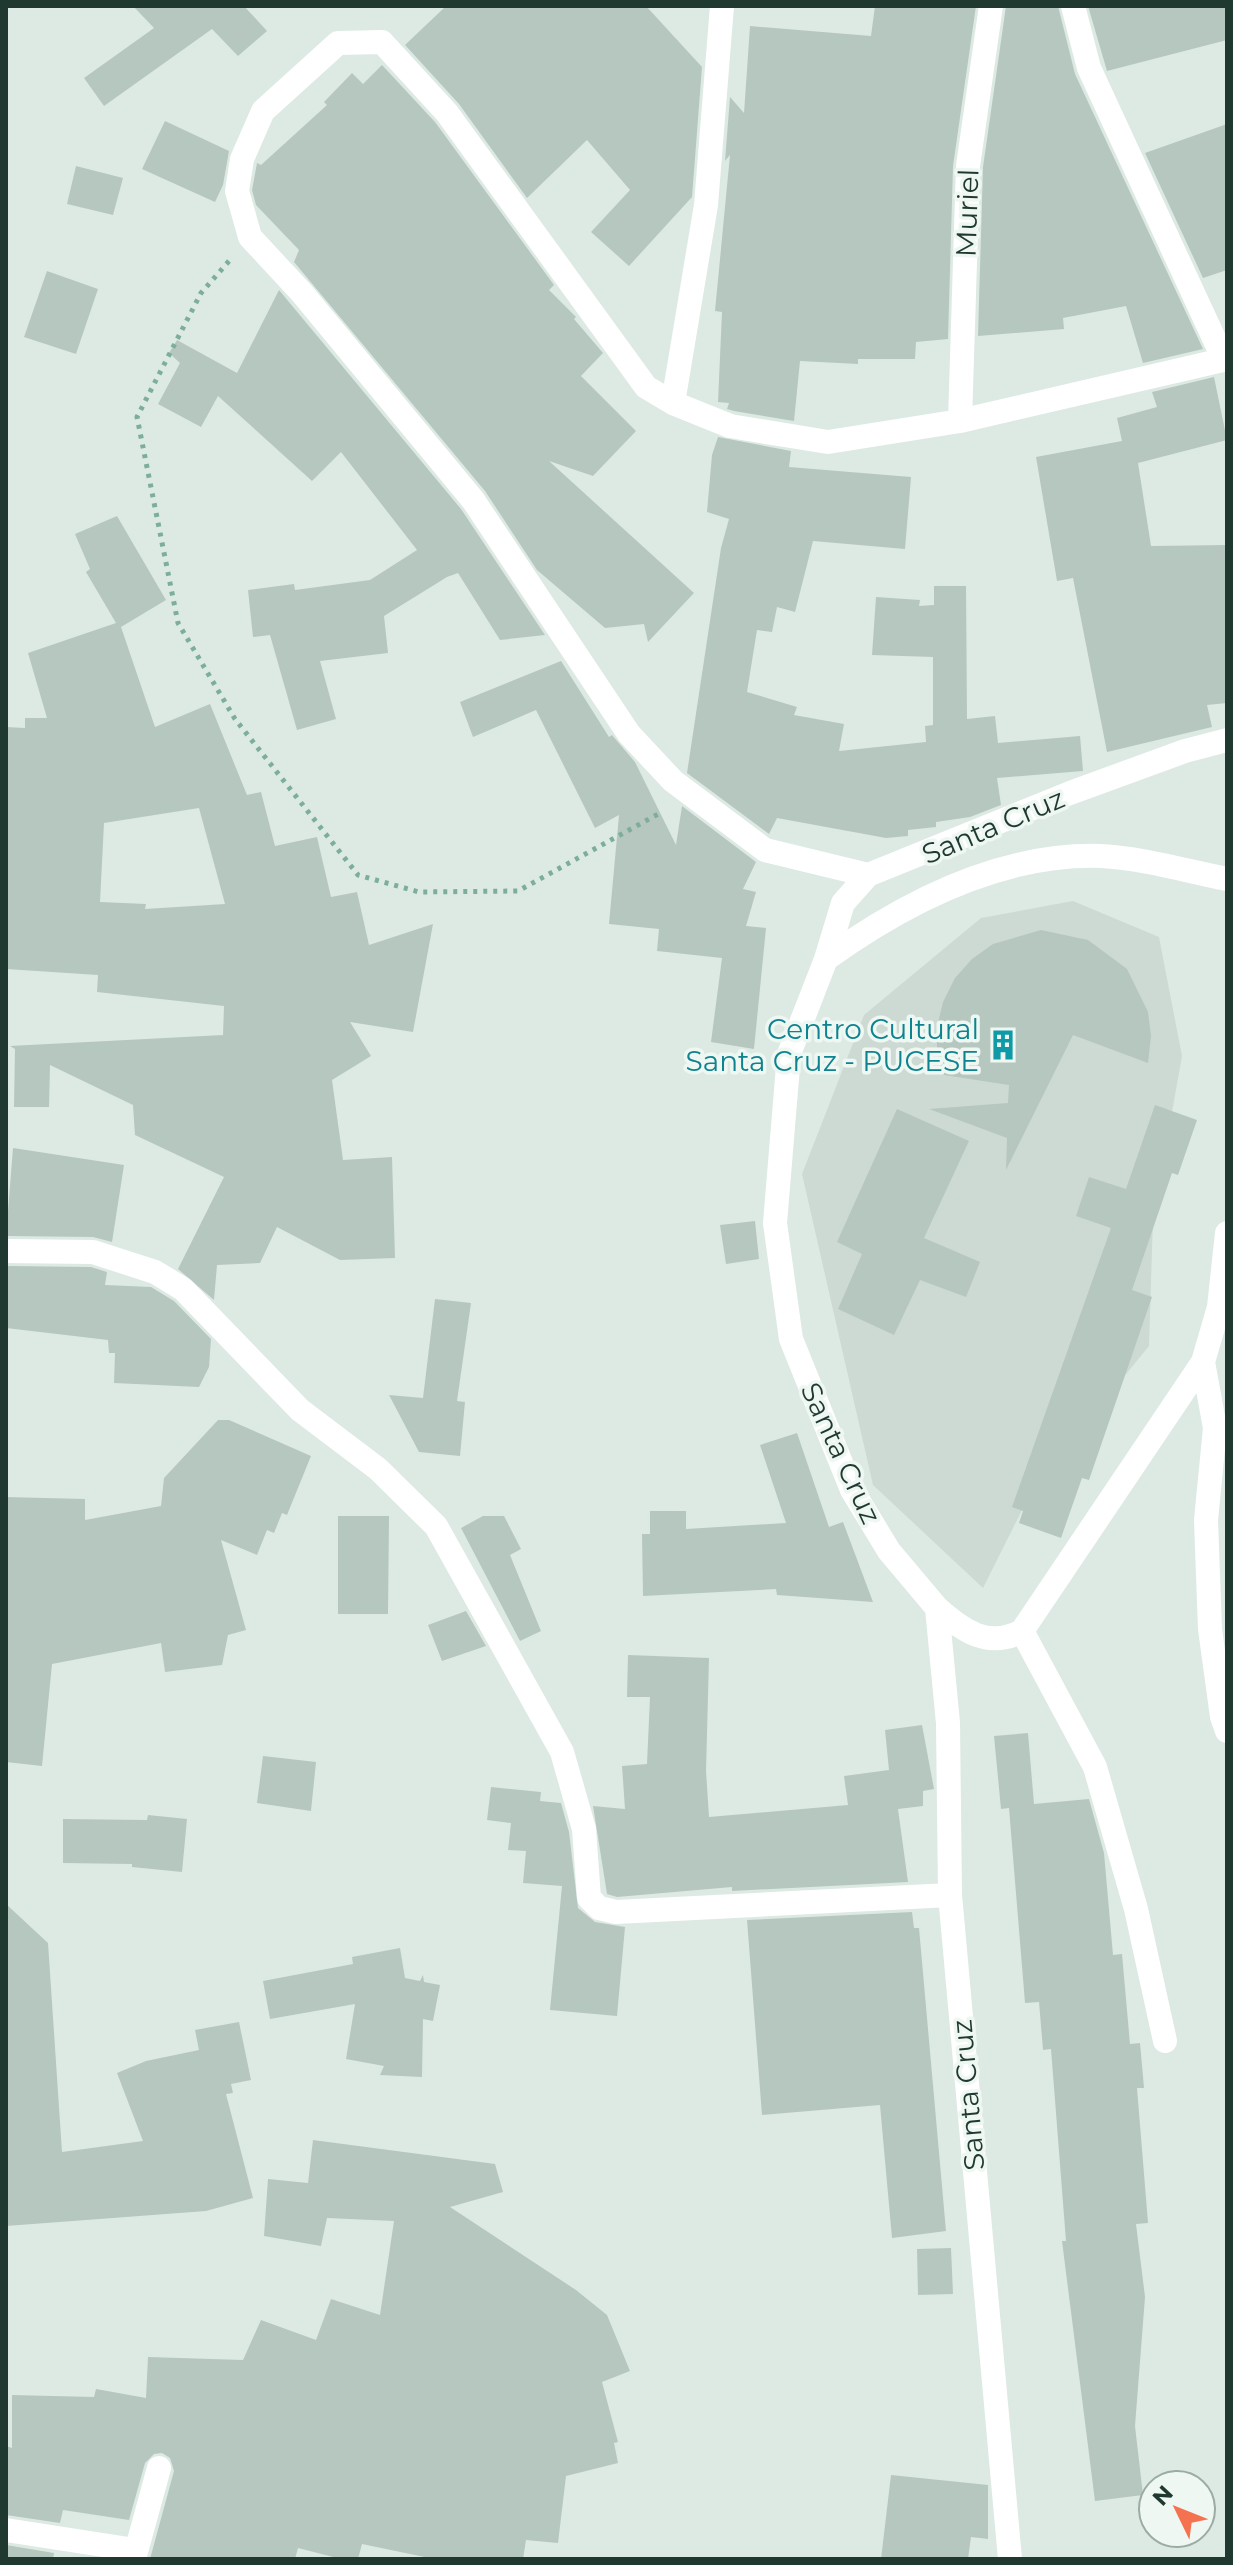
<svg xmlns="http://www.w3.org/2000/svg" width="1233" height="2565" viewBox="0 0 1233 2565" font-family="Montserrat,sans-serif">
<rect width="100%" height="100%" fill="#ddeae4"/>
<path fill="#ccdad3" d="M 1073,901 L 1159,937 L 1182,1056 L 1153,1219 L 1149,1346 L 1033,1488 L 983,1588 L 873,1485 L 802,1174 L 864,1015 L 981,918 Z"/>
<path fill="#b6c7c0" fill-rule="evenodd" d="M 133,6 L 244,6 L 267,31 L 238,56 L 212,29 L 104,106 L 84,78 L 154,28 Z
M 446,6 L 646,6 L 702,67 L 692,197 L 629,266 L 591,232 L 630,190 L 587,140 L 527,198 L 459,104 L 405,45 Z
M 875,6 L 976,6 L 953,166 L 948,339 L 916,342 L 915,359 L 858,359 L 858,364 L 800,361 L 794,421 L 734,411 L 727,409 L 729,403 L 718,402 L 722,312 L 715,311 L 730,155 L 725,161 L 730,97 L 744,113 L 750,26 L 871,36 Z
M 1006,6 L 1058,6 L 1075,74 L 1203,349 L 1143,363 L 1126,306 L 1063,318 L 1064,329 L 978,336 L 983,167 Z
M 1088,6 L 1227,6 L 1227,40 L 1107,71 Z
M 382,65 L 435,122 L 554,285 L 549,290 L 576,317 L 574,319 L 603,353 L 581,376 L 636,431 L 593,476 L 549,461 L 694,593 L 648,642 L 644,624 L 605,628 L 537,570 L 485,491 L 294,262 L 299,250 L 256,205 L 252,190 L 257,163 L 261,165 L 327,105 L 324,102 L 352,73 L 363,84 Z
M 165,121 L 229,151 L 223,185 L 215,202 L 142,169 Z
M 1227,124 L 1227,270 L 1203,278 L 1145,153 Z
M 76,166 L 123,178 L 113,215 L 67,204 Z
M 47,271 L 98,289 L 76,354 L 24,337 Z
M 279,290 L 461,509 L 545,635 L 500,640 L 458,573 L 447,577 L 384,616 L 388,653 L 320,661 L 336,719 L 297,730 L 270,635 L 253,637 L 248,590 L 294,584 L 295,590 L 370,580 L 417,550 L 341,452 L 312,481 L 218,396 L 201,427 L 158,404 L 180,363 L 169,353 L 177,340 L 237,373 Z
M 1214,377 L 1227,440 L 1138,463 L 1151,546 L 1227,545 L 1227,703 L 1207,705 L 1212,727 L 1107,752 L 1073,578 L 1057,581 L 1036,457 L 1122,441 L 1117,418 L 1157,407 L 1152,392 Z
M 718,437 L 791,451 L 789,467 L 911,477 L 905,549 L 813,541 L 795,612 L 777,607 L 772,632 L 757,630 L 747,692 L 797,707 L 794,715 L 844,724 L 839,751 L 926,742 L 925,726 L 933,725 L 933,657 L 872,655 L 876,597 L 920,600 L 919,606 L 934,605 L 934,586 L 966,586 L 967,719 L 995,716 L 998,743 L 1080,736 L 1083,771 L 997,778 L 1001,805 L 970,817 L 936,822 L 936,827 L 908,830 L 908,836 L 886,838 L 777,818 L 769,834 L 687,773 L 721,548 L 729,519 L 707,512 L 712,455 Z
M 117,516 L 166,600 L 121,627 L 155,727 L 210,704 L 247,795 L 261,792 L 275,846 L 317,837 L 331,897 L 357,892 L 369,945 L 433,924 L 413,1032 L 350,1022 L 371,1056 L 332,1080 L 343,1160 L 392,1157 L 395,1258 L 340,1260 L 277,1227 L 260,1263 L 217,1265 L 214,1300 L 178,1269 L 224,1177 L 135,1135 L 133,1105 L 50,1065 L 49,1107 L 14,1107 L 15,1049 L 10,1046 L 223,1035 L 224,1006 L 97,992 L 98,975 L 6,969 L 6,727 L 25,728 L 25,718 L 47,718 L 28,653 L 116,623 L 86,572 L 90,569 L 75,534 ZM 199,808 L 225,904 L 145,909 L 146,904 L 100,902 L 104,823 Z
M 561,661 L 609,737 L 612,735 L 635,762 L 676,845 L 682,806 L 756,862 L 743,889 L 756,892 L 746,926 L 766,928 L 754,1049 L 711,1042 L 722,958 L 657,951 L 659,929 L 609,924 L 619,815 L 595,828 L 536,710 L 473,737 L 460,702 Z
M 1041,930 L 1088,940 L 1127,969 L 1148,1012 L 1151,1036 L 1148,1063 L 1073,1035 L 1006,1170 L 1007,1138 L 929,1109 L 1008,1103 L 1009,1085 L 944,1075 L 937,1053 L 937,1027 L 943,1002 L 955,978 L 972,959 L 993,944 Z
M 1155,1105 L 1197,1120 L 1178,1175 L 1172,1173 L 1132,1290 L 1152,1297 L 1089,1480 L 1082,1478 L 1061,1538 L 1019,1523 L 1023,1511 L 1012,1507 L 1111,1228 L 1076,1216 L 1089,1177 L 1126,1189 Z
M 897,1109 L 969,1141 L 924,1238 L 980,1262 L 966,1297 L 920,1280 L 894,1335 L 838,1309 L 862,1254 L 837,1242 Z
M 13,1148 L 124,1165 L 112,1242 L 93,1237 L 6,1236 Z
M 755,1221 L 759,1259 L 726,1264 L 720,1225 Z
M 6,1266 L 91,1267 L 107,1272 L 105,1285 L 151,1287 L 174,1301 L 211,1339 L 209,1367 L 199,1387 L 114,1383 L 115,1353 L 109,1353 L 108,1340 L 6,1328 Z
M 435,1299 L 471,1303 L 457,1401 L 465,1402 L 460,1456 L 419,1452 L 389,1395 L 423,1398 Z
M 218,1420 L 229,1420 L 311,1456 L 287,1515 L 282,1513 L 274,1533 L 267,1530 L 257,1555 L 221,1540 L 246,1630 L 228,1635 L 222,1665 L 165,1672 L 161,1643 L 52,1664 L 42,1766 L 6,1762 L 6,1497 L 85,1499 L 85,1520 L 161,1506 L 164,1478 Z
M 797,1433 L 829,1527 L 843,1522 L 873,1602 L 777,1595 L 776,1589 L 643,1596 L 642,1534 L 650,1534 L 650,1511 L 686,1511 L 686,1529 L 786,1523 L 760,1445 Z
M 338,1516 L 389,1516 L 388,1614 L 338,1614 Z
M 483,1516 L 504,1516 L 521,1549 L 510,1555 L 541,1631 L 520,1641 L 461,1528 Z
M 466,1611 L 486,1646 L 442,1661 L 428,1625 Z
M 628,1655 L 709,1658 L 706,1771 L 709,1817 L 848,1805 L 844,1776 L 889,1770 L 885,1730 L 922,1725 L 934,1789 L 923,1791 L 923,1806 L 898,1809 L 908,1882 L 732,1891 L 732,1887 L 617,1897 L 607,1894 L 593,1806 L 625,1809 L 622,1766 L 647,1764 L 650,1697 L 627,1697 Z
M 1028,1733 L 1034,1804 L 1089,1799 L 1104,1853 L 1113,1955 L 1122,1954 L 1130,2044 L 1140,2043 L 1144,2088 L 1137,2088 L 1148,2223 L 1136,2224 L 1145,2297 L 1135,2426 L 1143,2495 L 1095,2501 L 1062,2241 L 1066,2241 L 1051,2049 L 1043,2050 L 1039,2002 L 1025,2003 L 1009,1808 L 1001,1809 L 994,1736 Z
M 263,1756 L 316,1762 L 311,1811 L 257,1803 Z
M 491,1787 L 541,1792 L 540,1801 L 561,1803 L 569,1832 L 578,1908 L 595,1922 L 625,1927 L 617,2016 L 550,2010 L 562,1886 L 523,1883 L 526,1851 L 508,1850 L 511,1823 L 487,1820 Z
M 148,1815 L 187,1819 L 182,1872 L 132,1867 L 132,1864 L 63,1863 L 63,1819 L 147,1820 Z
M 6,1904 L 48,1943 L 62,2152 L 143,2141 L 117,2073 L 146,2061 L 199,2050 L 195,2030 L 239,2022 L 251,2080 L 231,2084 L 233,2093 L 226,2094 L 253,2198 L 206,2211 L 6,2226 Z
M 912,1912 L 914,1928 L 919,1928 L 946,2231 L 892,2238 L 880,2105 L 762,2115 L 747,1920 Z
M 400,1948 L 405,1978 L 420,1981 L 423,1975 L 424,1982 L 440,1985 L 433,2021 L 423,2019 L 422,2077 L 380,2075 L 384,2066 L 346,2059 L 355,2004 L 270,2019 L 263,1981 L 353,1964 L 352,1957 Z
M 313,2140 L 495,2164 L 503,2192 L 450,2207 L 576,2290 L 607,2315 L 630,2371 L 602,2382 L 618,2442 L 614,2443 L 618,2463 L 566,2476 L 558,2543 L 526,2540 L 523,2559 L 434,2559 L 362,2544 L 358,2559 L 341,2559 L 298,2548 L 295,2559 L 150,2559 L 174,2471 L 170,2458 L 162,2453 L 154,2454 L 145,2463 L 129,2520 L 63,2510 L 60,2523 L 6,2515 L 6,2446 L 12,2448 L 12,2395 L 94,2397 L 96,2389 L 146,2398 L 148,2357 L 243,2360 L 261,2320 L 316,2340 L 331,2299 L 380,2315 L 394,2221 L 327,2218 L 321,2246 L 264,2236 L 268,2179 L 308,2183 Z
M 951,2248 L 953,2294 L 918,2295 L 917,2249 Z
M 891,2475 L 988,2485 L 988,2539 L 971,2537 L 968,2559 L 881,2559 Z
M 6,2545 L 54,2553 L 53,2559 L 6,2559 Z"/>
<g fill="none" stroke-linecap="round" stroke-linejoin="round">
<path stroke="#7dae9d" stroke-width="5" stroke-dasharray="4 6" stroke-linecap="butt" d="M 229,261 L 201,293 L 137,417 L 178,623 L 235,719 L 358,875 L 419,892 L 518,891 L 660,813"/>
<path stroke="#fff" stroke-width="24" d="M 1073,6 L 1089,68 L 1224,360
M 673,403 L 706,205 L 722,6
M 960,421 L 968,166 L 991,6
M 868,875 L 765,850 L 673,781 L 629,734 L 473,500 L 302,293 L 250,237 L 237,191 L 242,159 L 263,111 L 338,43 L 382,42 L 447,113 L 646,387 L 673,403 L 730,426 L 828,442 L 960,421 L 1227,359
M 826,959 C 905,902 1001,853 1101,856 C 1142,858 1186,871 1227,879
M 6,1251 L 93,1252 L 155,1272 L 183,1289 L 300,1410 L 378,1469 L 436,1526 L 562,1752 L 584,1829 L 589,1898 L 599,1908 L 616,1912 L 950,1895
M 1203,1362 L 1215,1428 L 1206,1520 L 1210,1629 L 1222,1717 L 1227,1731
M 937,1608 C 963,1631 988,1649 1022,1631 L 1095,1767 L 1136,1909 L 1165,2041
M 1022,1631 L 1203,1362 L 1219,1307 L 1227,1233
M 6,2530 L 135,2550
M 134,2559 L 159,2468
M 1010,2559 L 950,1895 L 948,1723 L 937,1608 L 889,1551 L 852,1490 L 791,1339 L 775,1223 L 789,1054 L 826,959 L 843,903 L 868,875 L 1070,793 L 1185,751 L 1227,740"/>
</g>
<defs>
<g id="building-bare" transform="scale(2.4)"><path d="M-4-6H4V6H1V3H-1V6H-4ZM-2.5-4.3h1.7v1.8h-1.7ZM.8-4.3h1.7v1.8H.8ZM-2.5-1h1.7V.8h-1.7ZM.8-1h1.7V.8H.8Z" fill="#0f9aa8" stroke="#eef7f2" stroke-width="2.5" paint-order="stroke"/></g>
</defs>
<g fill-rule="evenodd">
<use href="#building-bare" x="1003" y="1045"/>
</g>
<g text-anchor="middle" stroke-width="7" stroke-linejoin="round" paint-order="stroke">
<g font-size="28" fill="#1f3931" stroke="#eef7f2">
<text transform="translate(967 213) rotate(-88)" y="10">Muriel</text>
<text transform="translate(993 826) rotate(-23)" y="10">Santa Cruz</text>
<text transform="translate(841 1453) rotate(65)" y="10">Santa Cruz</text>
<text transform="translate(968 2095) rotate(-95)" y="10">Santa Cruz</text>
</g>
<g font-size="28" fill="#0d838f" stroke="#eef7f2" text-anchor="end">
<text x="979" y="1039">Centro Cultural<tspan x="979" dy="32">Santa Cruz - PUCESE</tspan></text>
</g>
</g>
<rect width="1233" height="2565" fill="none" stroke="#1f3931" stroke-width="16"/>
<g transform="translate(1177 2509) rotate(313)"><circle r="38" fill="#eef7f2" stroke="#9baba5" stroke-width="2"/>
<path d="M0-6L14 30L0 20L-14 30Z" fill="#f57250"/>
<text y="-12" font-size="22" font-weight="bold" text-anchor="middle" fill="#1f3931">N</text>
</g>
</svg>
